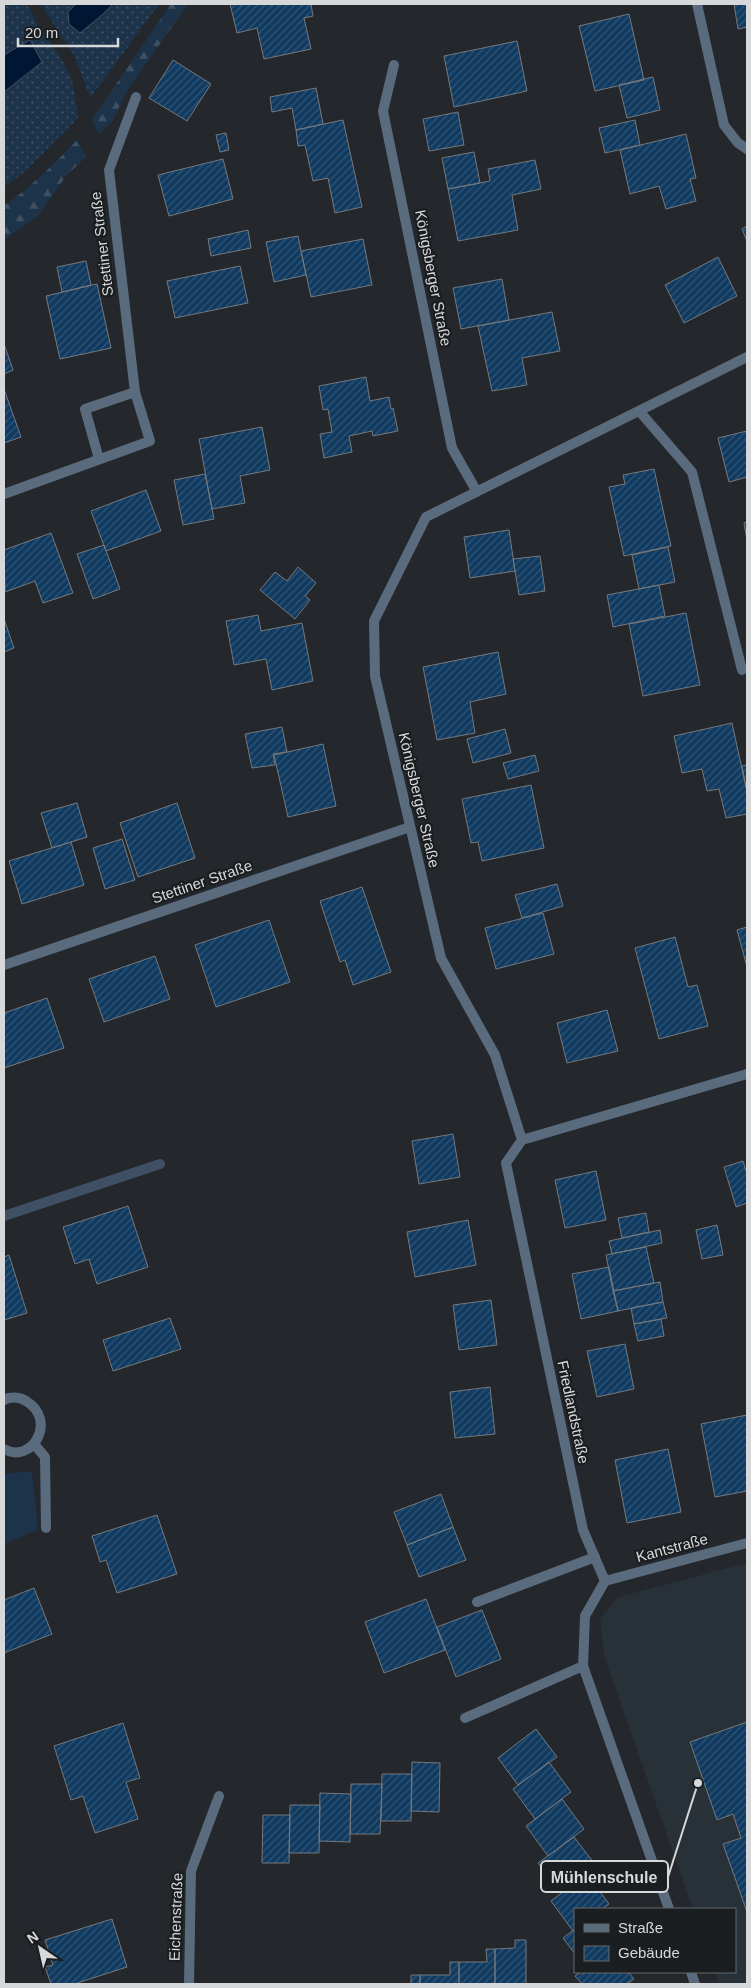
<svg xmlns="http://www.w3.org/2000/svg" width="751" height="1988" viewBox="0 0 751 1988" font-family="Arial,sans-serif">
<defs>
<pattern id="grass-dots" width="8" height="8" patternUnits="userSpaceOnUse" patternTransform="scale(1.25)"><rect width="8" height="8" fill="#1d334a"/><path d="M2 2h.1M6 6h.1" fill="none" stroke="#3d5064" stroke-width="1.8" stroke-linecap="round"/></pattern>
<pattern id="forest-firs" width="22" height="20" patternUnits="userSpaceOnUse" patternTransform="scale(1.25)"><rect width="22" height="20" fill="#1d334a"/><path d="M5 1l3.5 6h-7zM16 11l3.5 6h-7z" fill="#3d5064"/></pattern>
<pattern id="building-hatch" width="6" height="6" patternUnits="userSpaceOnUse" patternTransform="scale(1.25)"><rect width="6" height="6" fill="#103a60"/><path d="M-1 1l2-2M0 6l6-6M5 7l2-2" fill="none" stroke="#325676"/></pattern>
</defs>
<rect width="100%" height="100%" fill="#24272b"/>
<path fill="#283038" d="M 747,1563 L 747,1984 L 719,1984 L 715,1972 L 735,1972 L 735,1909 L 693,1909 L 604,1656 L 600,1619 L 618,1597 Z"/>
<path fill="url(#grass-dots)" d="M 4,4 L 27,4 C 37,29 57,47 68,71 C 75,86 76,102 78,118 L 21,175 L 4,187 Z
M 42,4 L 159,4 L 103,81 L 90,97 L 74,55 L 47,14 Z"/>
<path fill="url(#forest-firs)" d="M 171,4 L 188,4 L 127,91 L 112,122 L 99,135 L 92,119 Z
M 77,140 L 86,157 L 66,176 L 38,216 L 4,240 L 4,206 C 31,187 54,164 77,140 Z"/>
<path fill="#1d334a" d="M 32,1471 L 38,1530 L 4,1544 L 4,1474 Z"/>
<path fill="#001632" stroke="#405064" d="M 76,4 L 113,4 L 102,15 L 80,33 L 69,24 L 68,12 Z
M 30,40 L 42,62 L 4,92 L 4,55 Z"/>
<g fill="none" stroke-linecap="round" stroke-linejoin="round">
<path stroke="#405064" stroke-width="10" d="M 4,1216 L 160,1164"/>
</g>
<path fill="url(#building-hatch)" stroke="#75797d" d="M 230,4 L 311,4 L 313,16 L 304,18 L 311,49 L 264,59 L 257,28 L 237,33 Z
M 734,4 L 747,4 L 747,27 L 738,29 Z
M 629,14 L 644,80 L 595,91 L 579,26 Z
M 517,41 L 527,91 L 454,107 L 444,56 Z
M 173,60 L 211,84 L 187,121 L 149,98 Z
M 653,77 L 660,110 L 627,118 L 619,85 Z
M 316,88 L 323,124 L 296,130 L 292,108 L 272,112 L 270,97 Z
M 458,112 L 464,145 L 429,151 L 423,119 Z
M 343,120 L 362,207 L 335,213 L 328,178 L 313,181 L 305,145 L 298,146 L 296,130 Z
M 635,120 L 640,145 L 605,153 L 599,128 Z
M 226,133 L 229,150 L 220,152 L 216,135 Z
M 686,134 L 696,178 L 690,179 L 696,201 L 666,209 L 659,186 L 630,194 L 620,150 Z
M 474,152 L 480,183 L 448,189 L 442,158 Z
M 223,159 L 233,199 L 169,216 L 158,175 Z
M 535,160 L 541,189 L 512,195 L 518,230 L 458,241 L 448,189 L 490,181 L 488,169 Z
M 747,226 L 747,241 L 742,229 Z
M 248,230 L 251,248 L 211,256 L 208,239 Z
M 298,236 L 306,275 L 274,282 L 266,242 Z
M 363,239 L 372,285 L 311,297 L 301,251 Z
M 718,257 L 737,296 L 684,323 L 665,285 Z
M 86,261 L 91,285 L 62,292 L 57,267 Z
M 240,266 L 248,303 L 175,318 L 167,281 Z
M 502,279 L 509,320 L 461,329 L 453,288 Z
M 97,284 L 111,348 L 60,359 L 46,296 Z
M 552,312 L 560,351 L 522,358 L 527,385 L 492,391 L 478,326 Z
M 4,344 L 13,370 L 4,374 Z
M 366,377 L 370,401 L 389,397 L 391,409 L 393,408 L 398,431 L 373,436 L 372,431 L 349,436 L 352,452 L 324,458 L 320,434 L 332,432 L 328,409 L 323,410 L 319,386 Z
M 4,389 L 21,437 L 4,443 Z
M 262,427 L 270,470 L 240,476 L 245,503 L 212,509 L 199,439 Z
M 747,431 L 747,477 L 729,482 L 718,438 Z
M 654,469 L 671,546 L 624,556 L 609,487 L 625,484 L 623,475 Z
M 205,474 L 214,519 L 183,525 L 174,480 Z
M 146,490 L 161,531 L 106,551 L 91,511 Z
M 747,522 L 747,540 L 744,523 Z
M 509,530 L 515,571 L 470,578 L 464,537 Z
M 51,533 L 73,593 L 43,603 L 35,581 L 5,592 L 4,550 Z
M 104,545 L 120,589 L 93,599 L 77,554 Z
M 668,547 L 675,582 L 639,589 L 632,555 Z
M 540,556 L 545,591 L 519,595 L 513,559 Z
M 298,567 L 316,583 L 305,596 L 310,600 L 295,619 L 260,590 L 275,572 L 287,581 Z
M 659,585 L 665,616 L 613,627 L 607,595 Z
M 686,613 L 700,685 L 643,696 L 629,624 Z
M 258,615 L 261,631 L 302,623 L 313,681 L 272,690 L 266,659 L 234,665 L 226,621 Z
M 4,619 L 14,648 L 4,652 Z
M 498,652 L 506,694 L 470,702 L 475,733 L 437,740 L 423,667 Z
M 732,723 L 747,792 L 747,814 L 726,818 L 719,789 L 707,791 L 702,769 L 682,773 L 674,736 Z
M 282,727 L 287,752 L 273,754 L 275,765 L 252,768 L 245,734 Z
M 505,729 L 511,753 L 473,763 L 467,739 Z
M 323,744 L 336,806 L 288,817 L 274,755 Z
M 535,755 L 539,771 L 508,779 L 503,763 Z
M 747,765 L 747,792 L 742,766 Z
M 531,785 L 544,848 L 482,861 L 478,842 L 471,843 L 462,799 Z
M 77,803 L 87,837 L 52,848 L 41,813 Z
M 177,803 L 195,858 L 138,877 L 120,823 Z
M 122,839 L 135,880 L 105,889 L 93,848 Z
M 71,842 L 84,885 L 22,904 L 9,861 Z
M 557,884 L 563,906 L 522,918 L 515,895 Z
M 362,887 L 391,972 L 353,985 L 345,960 L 340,962 L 320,901 Z
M 543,913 L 554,954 L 496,969 L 485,928 Z
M 269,920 L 290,982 L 216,1007 L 195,945 Z
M 747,927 L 747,967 L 737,930 Z
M 675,937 L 688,987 L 697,985 L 708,1026 L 659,1039 L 635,948 Z
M 155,956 L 170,999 L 104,1022 L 89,979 Z
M 47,998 L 64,1048 L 4,1068 L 4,1013 Z
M 607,1010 L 618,1051 L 567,1063 L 557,1023 Z
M 453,1134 L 460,1177 L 419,1184 L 412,1141 Z
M 743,1161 L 747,1174 L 747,1203 L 736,1207 L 724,1167 Z
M 596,1171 L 606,1220 L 565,1228 L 555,1180 Z
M 128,1206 L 148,1267 L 97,1284 L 89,1259 L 75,1264 L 63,1227 Z
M 646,1213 L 649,1232 L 622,1238 L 618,1218 Z
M 468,1220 L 476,1265 L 415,1277 L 407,1232 Z
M 717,1225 L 723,1255 L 702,1259 L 696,1230 Z
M 660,1230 L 662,1243 L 612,1254 L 609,1241 Z
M 646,1247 L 654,1283 L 613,1291 L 606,1255 Z
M 9,1255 L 27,1313 L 4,1320 L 4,1257 Z
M 609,1267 L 618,1311 L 581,1319 L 572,1274 Z
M 660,1282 L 663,1302 L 618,1311 L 613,1291 Z
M 491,1300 L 497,1345 L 459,1350 L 453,1305 Z
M 663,1302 L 667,1318 L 634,1324 L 631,1308 Z
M 170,1318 L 181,1349 L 113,1371 L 103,1340 Z
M 661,1319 L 664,1336 L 638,1341 L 634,1324 Z
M 625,1344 L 634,1389 L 597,1397 L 587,1351 Z
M 490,1387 L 495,1434 L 455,1438 L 450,1392 Z
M 747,1415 L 747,1491 L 715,1497 L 701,1424 Z
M 668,1449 L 681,1512 L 627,1523 L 615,1460 Z
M 441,1494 L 453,1527 L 407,1545 L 394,1512 Z
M 157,1515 L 177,1574 L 117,1593 L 106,1560 L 100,1562 L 92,1536 Z
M 453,1527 L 466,1560 L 419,1577 L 407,1545 Z
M 34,1588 L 52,1634 L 4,1653 L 4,1600 Z
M 426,1599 L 445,1650 L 384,1673 L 365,1622 Z
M 482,1610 L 501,1659 L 456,1677 L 437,1627 Z
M 747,1722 L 747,1912 L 723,1844 L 741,1838 L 733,1814 L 717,1820 L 690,1742 Z
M 123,1723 L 140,1778 L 126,1782 L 138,1819 L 95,1833 L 83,1796 L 71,1800 L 54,1746 Z
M 536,1729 L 557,1757 L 518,1785 L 498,1758 Z
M 412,1762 L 440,1763 L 439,1812 L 411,1811 Z
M 549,1762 L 571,1792 L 535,1819 L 513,1789 Z
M 382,1774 L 412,1774 L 411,1821 L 381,1821 Z
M 351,1784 L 382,1784 L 380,1834 L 350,1834 Z
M 320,1793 L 351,1794 L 350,1842 L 319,1841 Z
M 562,1799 L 584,1829 L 548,1856 L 526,1826 Z
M 290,1805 L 320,1805 L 319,1853 L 289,1853 Z
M 263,1815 L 290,1815 L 289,1863 L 262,1863 Z
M 574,1837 L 597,1867 L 560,1893 L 538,1863 Z
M 587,1874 L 609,1904 L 602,1909 L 575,1909 L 575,1929 L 573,1931 L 551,1901 Z
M 112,1919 L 127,1967 L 74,1984 L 51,1984 L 45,1967 L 53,1965 L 45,1940 Z
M 575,1929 L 575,1954 L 563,1938 Z
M 515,1940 L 526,1940 L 526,1984 L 495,1984 L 495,1949 L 515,1948 Z
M 486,1949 L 495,1949 L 495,1984 L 459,1984 L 459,1962 L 487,1962 Z
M 450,1962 L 459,1962 L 459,1984 L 420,1984 L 420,1975 L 450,1975 Z
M 581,1972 L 628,1972 L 634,1979 L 627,1984 L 582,1984 L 575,1976 Z
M 411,1975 L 420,1975 L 420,1984 L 411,1984 Z"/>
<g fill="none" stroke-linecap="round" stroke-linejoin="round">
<path stroke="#596b7d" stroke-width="10" d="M 477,1602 L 595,1557
M 189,1984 L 191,1871 L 219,1796"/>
<path stroke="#596b7d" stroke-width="10" d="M 697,4 L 724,125 L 738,143 L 747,149
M 394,65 L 383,111 L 452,448 L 477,492
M 135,392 L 109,170 L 136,97
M 640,412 L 692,472 L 742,670
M 4,494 L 150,441 L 135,392 L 85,409 L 99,459
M 4,965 L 410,827
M 522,1140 L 495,1055 L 441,958 L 375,676 L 374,621 L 426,517 L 747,357
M 4,1400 C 10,1396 20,1397 26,1401 C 58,1420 32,1465 4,1449
M 34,1444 L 45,1457 L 46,1528
M 605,1581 L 747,1543
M 465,1718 L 583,1666
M 669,1909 L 583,1666 L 585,1616 L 605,1581 L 583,1530 L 506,1163 L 522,1140 L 747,1074
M 691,1972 L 695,1984"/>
</g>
<g text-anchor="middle" stroke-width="4.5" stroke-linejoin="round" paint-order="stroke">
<g font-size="15" fill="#d6d8da" stroke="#1b1e21">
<text transform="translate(102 244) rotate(-97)" y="5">Stettiner Straße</text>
<text transform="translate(433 278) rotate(79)" y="5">Königsberger Straße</text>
<text transform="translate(419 800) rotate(77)" y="5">Königsberger Straße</text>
<text transform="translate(202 882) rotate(-19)" y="5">Stettiner Straße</text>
<text transform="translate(573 1412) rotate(78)" y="5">Friedlandstraße</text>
<text transform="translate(672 1548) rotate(-15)" y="5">Kantstraße</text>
<text transform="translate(176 1917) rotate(-88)" y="5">Eichenstraße</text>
</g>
</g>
<path fill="none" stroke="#d6d8da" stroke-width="2" d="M698 1783L668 1877"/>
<circle fill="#d6d8da" stroke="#1b1e21" stroke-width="2" cx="698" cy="1783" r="5"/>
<rect fill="#1b1e21" stroke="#d6d8da" stroke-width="2" x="541" y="1861" width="127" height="31" rx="5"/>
<g font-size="16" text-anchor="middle" font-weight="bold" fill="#d6d8da">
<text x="604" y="1883">Mühlenschule</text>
</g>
<rect width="751" height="1988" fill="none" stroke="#d6d8da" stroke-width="10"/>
<rect x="574" y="1908" width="162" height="65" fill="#1b1e21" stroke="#66686b"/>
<rect x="584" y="1924" width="25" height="8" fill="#596b7d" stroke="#66686b"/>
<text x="618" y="1933" font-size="15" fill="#d6d8da">Straße</text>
<rect x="584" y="1946" width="25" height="15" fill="url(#building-hatch)" stroke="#66686b"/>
<text x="618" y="1958" font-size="15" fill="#d6d8da">Gebäude</text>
<g transform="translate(40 1948) rotate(326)" stroke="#1b1e21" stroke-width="4" paint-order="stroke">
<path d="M0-4L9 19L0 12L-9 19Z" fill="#d6d8da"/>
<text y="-8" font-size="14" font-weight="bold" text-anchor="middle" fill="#d6d8da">N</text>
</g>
<path d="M18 38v8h100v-8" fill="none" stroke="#d6d8da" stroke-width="2.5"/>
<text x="25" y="38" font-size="15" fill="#d6d8da" stroke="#1b1e21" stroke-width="4" paint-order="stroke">20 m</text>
</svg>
